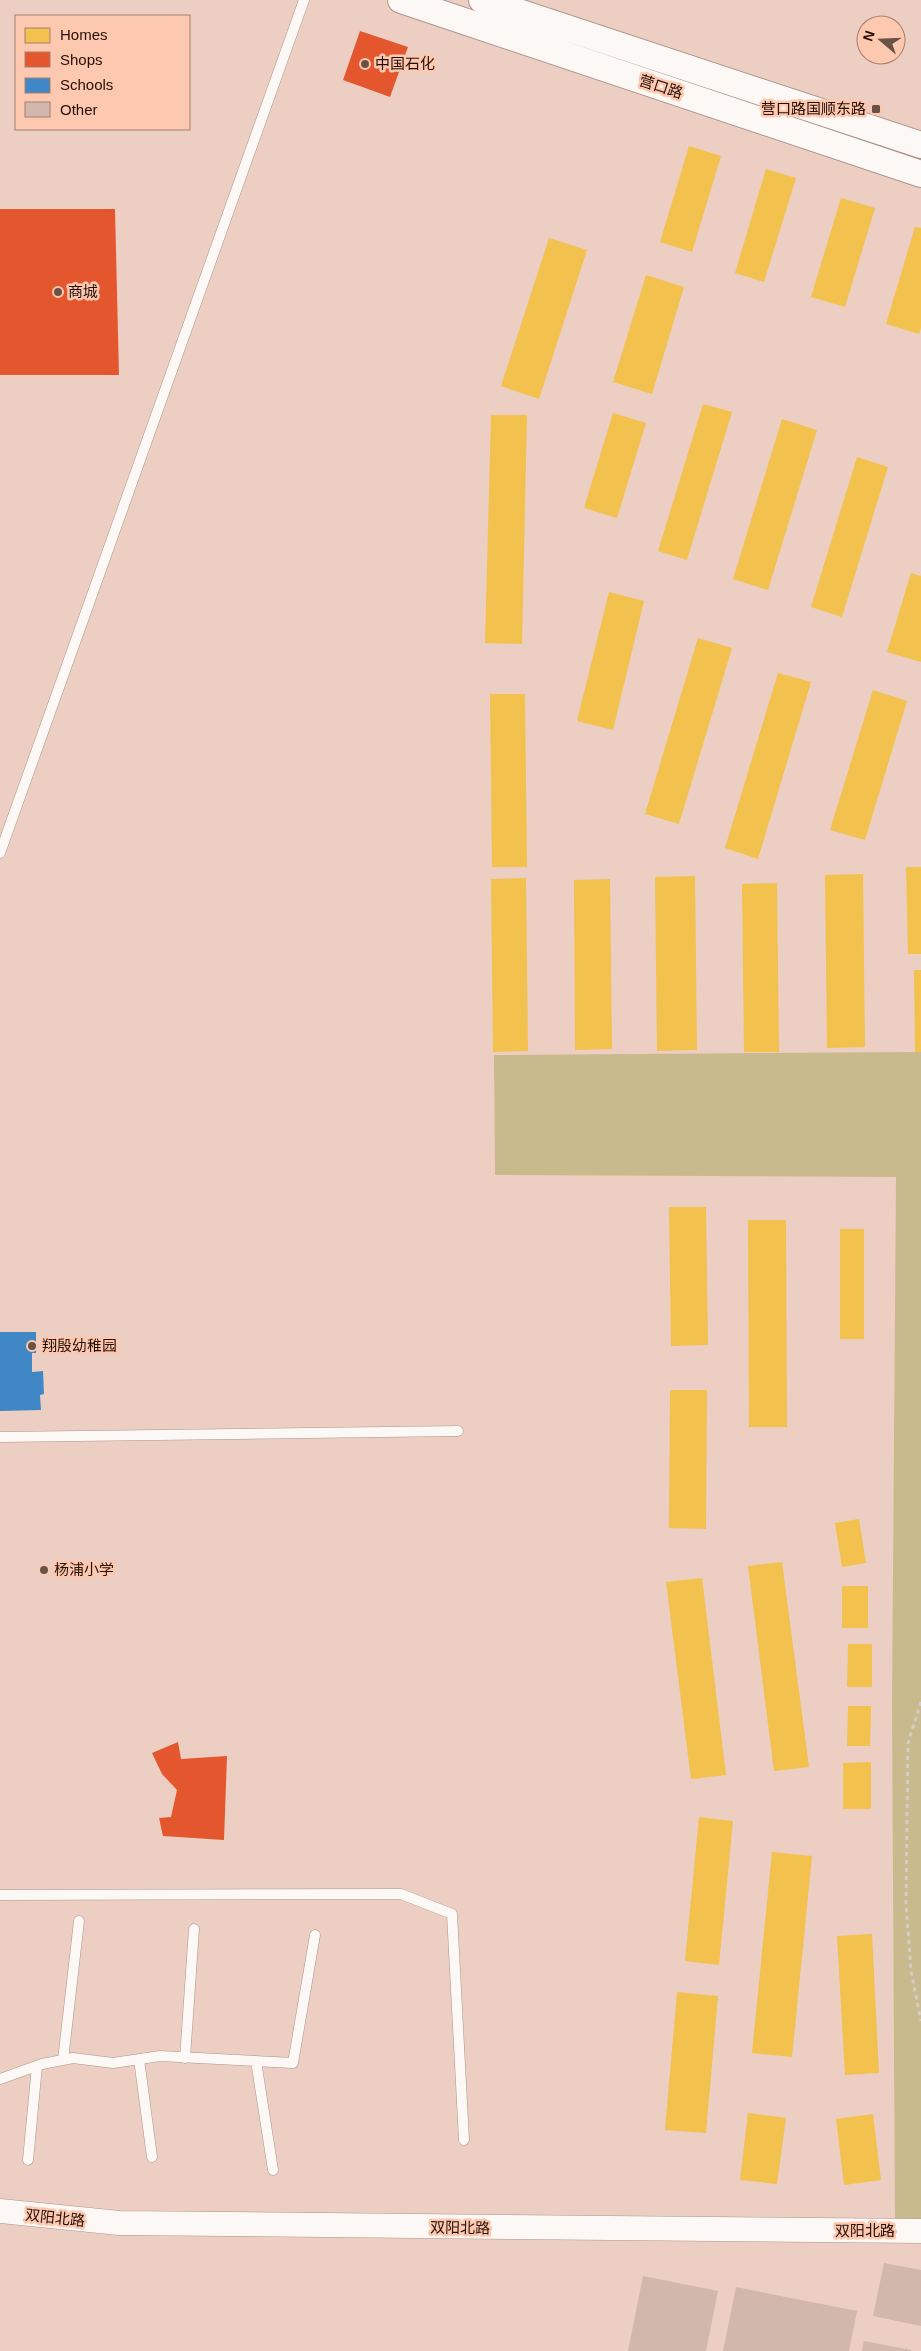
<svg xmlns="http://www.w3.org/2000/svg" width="921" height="2351" viewBox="0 0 921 2351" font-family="Helvetica,'Noto Sans SC',sans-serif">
<rect width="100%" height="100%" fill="#eccec2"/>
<path fill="#c9ba8d" d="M 921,1052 L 921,2223 L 895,2224 L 892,1706 L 896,1177 L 495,1175 L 494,1055 Z"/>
<path fill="#f2c14e" d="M 689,146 L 721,156 L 692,252 L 660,242 Z
M 766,169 L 796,178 L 764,282 L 735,273 Z
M 841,198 L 875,208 L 845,307 L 811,297 Z
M 915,227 L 921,228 L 921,328 L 919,334 L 886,324 Z
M 549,238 L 587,250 L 539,399 L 501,386 Z
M 646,275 L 684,287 L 652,394 L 613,382 Z
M 703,404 L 732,412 L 687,560 L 658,551 Z
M 613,413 L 646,423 L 617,518 L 584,508 Z
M 491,415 L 527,415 L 522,644 L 485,643 Z
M 782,419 L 817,430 L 768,590 L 733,579 Z
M 857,457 L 888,467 L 842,617 L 811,607 Z
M 911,573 L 921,576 L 921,662 L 887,652 Z
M 609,592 L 644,601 L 613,730 L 577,721 Z
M 698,638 L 732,648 L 679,824 L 645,814 Z
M 778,673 L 811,682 L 758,859 L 725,848 Z
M 873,690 L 907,701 L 865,840 L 830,830 Z
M 490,694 L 525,694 L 527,867 L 492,867 Z
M 906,867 L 921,867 L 921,954 L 908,954 Z
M 863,874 L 865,1047 L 827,1048 L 825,875 Z
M 695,876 L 697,1050 L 657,1051 L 655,877 Z
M 526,878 L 528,1051 L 493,1052 L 491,879 Z
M 610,879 L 612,1049 L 575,1050 L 574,880 Z
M 777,883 L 779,1052 L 744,1052 L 742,884 Z
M 914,970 L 921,970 L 921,1052 L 915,1052 Z
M 669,1207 L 706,1207 L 708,1345 L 671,1346 Z
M 748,1220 L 786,1220 L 787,1427 L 749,1427 Z
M 840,1229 L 864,1229 L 864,1339 L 840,1339 Z
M 670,1390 L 707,1390 L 706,1529 L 669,1528 Z
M 859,1519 L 866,1563 L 842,1567 L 835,1523 Z
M 782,1562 L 809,1767 L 774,1771 L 748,1566 Z
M 702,1578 L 726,1775 L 691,1779 L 666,1582 Z
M 842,1586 L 868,1586 L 868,1628 L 842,1628 Z
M 848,1644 L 872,1644 L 872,1687 L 847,1687 Z
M 848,1706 L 871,1706 L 870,1746 L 847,1746 Z
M 871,1762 L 871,1809 L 843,1809 L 843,1763 Z
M 699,1817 L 733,1821 L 719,1965 L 685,1961 Z
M 772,1852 L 812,1856 L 792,2057 L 752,2053 Z
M 872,1934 L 879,2073 L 845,2075 L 837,1936 Z
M 677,1992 L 718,1996 L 706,2133 L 665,2130 Z
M 748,2113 L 786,2118 L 777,2184 L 740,2180 Z
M 873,2114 L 881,2180 L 844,2185 L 836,2119 Z"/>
<path fill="#e4572e" d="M 360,31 L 408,47 L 390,97 L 343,80 Z
M 0,209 L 115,209 L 119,375 L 0,375 Z
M 178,1742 L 181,1759 L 227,1756 L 224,1840 L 163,1836 L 159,1818 L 171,1817 L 177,1790 L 162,1774 L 152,1753 Z"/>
<path fill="#3f88c5" d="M 0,1332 L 36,1332 L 36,1353 L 32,1353 L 32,1372 L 43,1371 L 44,1394 L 40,1395 L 41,1410 L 0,1411 Z"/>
<path fill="#d1b7ac" d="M 884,2263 L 921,2270 L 921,2326 L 873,2316 Z
M 643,2276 L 718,2291 L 706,2351 L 628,2351 Z
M 736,2287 L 857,2311 L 849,2351 L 723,2351 Z
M 864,2341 L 911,2350 L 911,2351 L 862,2351 Z"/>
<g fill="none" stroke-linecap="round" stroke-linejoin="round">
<g stroke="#ae958a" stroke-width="11">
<path id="service" d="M 0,853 L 304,0
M 0,1437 L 458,1431
M 0,1895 L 401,1894 L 452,1914 L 464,2140
M 185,2058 L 194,1929
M 139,2059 L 152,2157
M 63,2060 L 79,1921
M 256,2061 L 273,2170
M 0,2079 L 42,2064 L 73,2058 L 113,2063 L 160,2056 L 293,2063 L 315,1935
M 28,2160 L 37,2066"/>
</g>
<g stroke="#ae958a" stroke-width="25">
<path id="tertiary" d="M 0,2211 L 119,2223 L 921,2231"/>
</g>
<g stroke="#ae958a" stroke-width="28">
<path id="secondary" d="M 401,0 L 921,174
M 482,0 L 921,145"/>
</g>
<path stroke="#d5cbc7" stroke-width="3" stroke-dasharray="4 4" stroke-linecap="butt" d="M 921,1702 L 908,1743 L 906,1903 L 911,1971 L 921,2021"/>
<use href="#service" stroke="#fcf8f6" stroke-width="10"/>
<use href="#tertiary" stroke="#fcf8f6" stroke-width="24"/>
<use href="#secondary" stroke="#fcf8f6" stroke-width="26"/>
</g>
<g fill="#6b5247" stroke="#fdc8b0" stroke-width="2">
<circle cx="365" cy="64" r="5"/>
<rect x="871" y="104" width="10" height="10" rx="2.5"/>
<circle cx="58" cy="292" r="5"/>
<circle cx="32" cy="1346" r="5"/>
<circle cx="44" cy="1570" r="5"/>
</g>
<g text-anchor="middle" stroke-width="5" stroke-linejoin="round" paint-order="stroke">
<g font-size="15" fill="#260f05" stroke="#fdc8b0" text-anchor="start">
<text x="375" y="69">中国石化</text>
<text x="866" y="114" text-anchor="end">营口路国顺东路</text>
<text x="68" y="297">商城</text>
<text x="42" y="1351">翔殷幼稚园</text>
<text x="54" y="1575">杨浦小学</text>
</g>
<g font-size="15" fill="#260f05" stroke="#fdc8b0">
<text transform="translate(661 87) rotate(18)" y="5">营口路</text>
<text transform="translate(55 2218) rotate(6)" y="5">双阳北路</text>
<text transform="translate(460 2228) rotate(1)" y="5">双阳北路</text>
<text x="865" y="2236">双阳北路</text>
</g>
</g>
<rect x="15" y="15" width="175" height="115" fill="#fdc8b0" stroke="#a77e6c"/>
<rect x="25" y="28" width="25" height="15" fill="#f2c14e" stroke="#a77e6c"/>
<text x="60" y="40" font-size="15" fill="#260f05">Homes</text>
<rect x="25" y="52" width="25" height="15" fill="#e4572e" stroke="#a77e6c"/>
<text x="60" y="65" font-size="15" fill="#260f05">Shops</text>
<rect x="25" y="78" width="25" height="15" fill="#3f88c5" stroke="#a77e6c"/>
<text x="60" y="90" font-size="15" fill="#260f05">Schools</text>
<rect x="25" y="102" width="25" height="15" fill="#d1b7ac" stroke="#a77e6c"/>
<text x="60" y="115" font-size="15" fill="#260f05">Other</text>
<g transform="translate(881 40) rotate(289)"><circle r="24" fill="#fdc8b0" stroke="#a77e6c"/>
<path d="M0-4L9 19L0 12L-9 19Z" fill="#6b5247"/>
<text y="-8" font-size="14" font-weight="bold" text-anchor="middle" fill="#260f05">N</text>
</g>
</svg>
